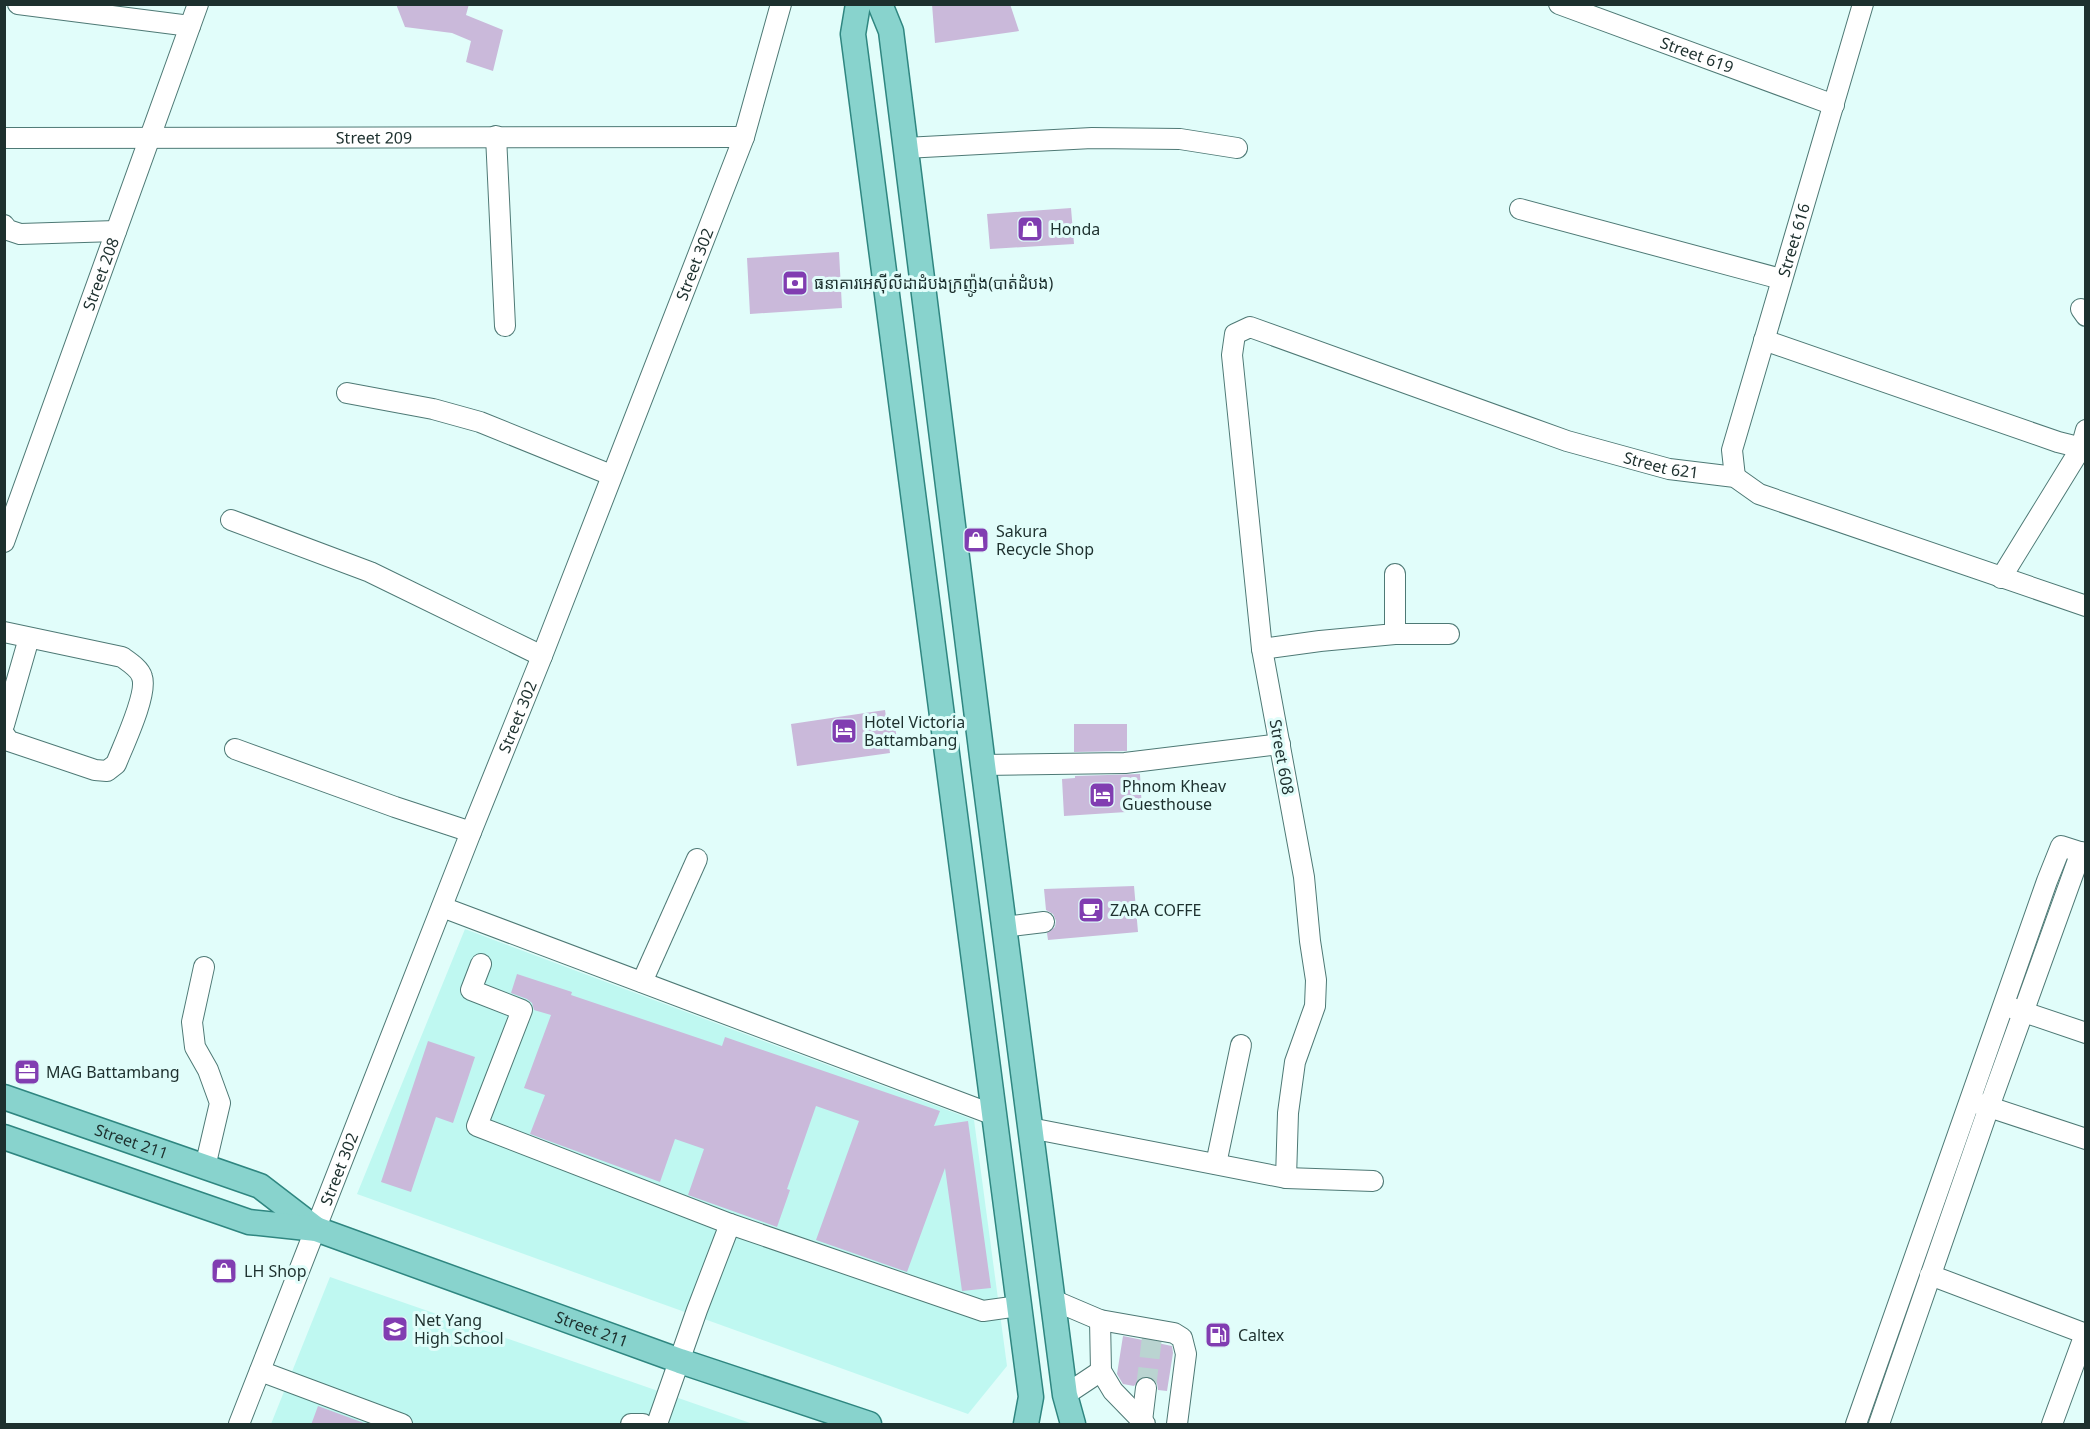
<svg xmlns="http://www.w3.org/2000/svg" width="2090" height="1429" viewBox="0 0 2090 1429" font-family="'Noto Sans','Noto Sans Khmer',sans-serif">
<rect width="100%" height="100%" fill="#e1fdfa"/>
<path fill="#bff8f1" d="M 465,929 L 974,1120 L 1007,1366 L 968,1414 L 357,1194 Z
M 330,1277 L 753,1424 L 271,1424 Z"/>
<path fill="#cab9da" d="M 396,4 L 469,4 L 466,15 L 503,30 L 493,71 L 466,62 L 471,41 L 452,33 L 405,27 Z
M 932,4 L 1010,4 L 1019,31 L 935,43 Z
M 1071,208 L 1074,244 L 990,249 L 987,214 Z
M 839,252 L 842,308 L 750,314 L 747,258 Z
M 885,710 L 887,723 L 894,721 L 897,739 L 888,740 L 890,753 L 797,766 L 791,724 Z
M 1074,724 L 1127,724 L 1127,751 L 1074,752 Z
M 1140,774 L 1142,811 L 1064,816 L 1062,779 L 1075,778 L 1075,776 Z
M 1134,886 L 1138,932 L 1048,940 L 1047,933 L 1055,927 L 1056,921 L 1053,914 L 1046,910 L 1044,889 Z
M 517,974 L 572,992 L 571,995 L 722,1046 L 725,1037 L 940,1111 L 934,1126 L 968,1121 L 991,1288 L 962,1291 L 945,1168 L 907,1272 L 816,1240 L 859,1121 L 816,1106 L 787,1189 L 790,1190 L 777,1227 L 688,1195 L 704,1149 L 675,1139 L 660,1182 L 530,1134 L 545,1095 L 524,1088 L 551,1015 L 534,1010 L 532,1003 L 527,999 L 511,993 Z
M 428,1041 L 475,1057 L 453,1123 L 436,1117 L 411,1192 L 381,1182 Z
M 1123,1336 L 1172,1346 L 1173,1353 L 1167,1391 L 1158,1390 L 1157,1383 L 1148,1376 L 1141,1377 L 1134,1386 L 1123,1384 L 1117,1374 Z
M 318,1406 L 364,1423 L 364,1425 L 311,1425 Z"/>
<g fill="none" stroke-linecap="round" stroke-linejoin="round">
<path stroke="#bad4d1" stroke-width="20" stroke-dasharray="20 10" stroke-linecap="butt" d="M 1146,1388 L 1152,1337"/>
<g stroke="#4e7975" stroke-width="22">
<g id="minor">
<path d="M 18,4 L 190,26"/>
<path id="s1" d="M 1559,4 L 1834,105"/>
<path d="M 496,136 L 505,326"/>
<path id="s2" d="M 4,138 L 744,137"/>
<path d="M 905,148 L 1092,138 L 1180,139 L 1237,148"/>
<path d="M 1520,209 L 1781,279"/>
<path d="M 4,225 L 8,230 L 20,234 L 116,231"/>
<path d="M 2081,309 L 2086,316"/>
<path d="M 1764,340 L 2058,442 L 2086,449"/>
<path d="M 347,393 L 433,409 L 480,422 L 611,475"/>
<path id="s3" d="M 1735,477 L 1732,450 L 1863,4"/>
<path d="M 231,520 L 370,572 L 542,656"/>
<path id="s4" d="M 4,542 L 198,4"/>
<path d="M 2001,578 L 2081,448 L 2086,430"/>
<path d="M 4,632 L 122,657 C 129,662 140,669 142,677 C 148,694 123,746 116,764 L 107,771 L 95,770 L 9,741 L 4,734"/>
<path d="M 1395,634 L 1449,634"/>
<path d="M 1262,649 L 1320,641 L 1395,634 L 1395,574"/>
<path d="M 4,725 L 29,638"/>
<path d="M 235,749 L 395,807 L 471,832"/>
<path d="M 983,765 L 1125,763 L 1280,744"/>
<path d="M 442,907 L 994,1115"/>
<path d="M 1004,927 L 1044,922"/>
<path d="M 481,964 L 471,990 L 522,1010 L 477,1126 L 730,1224 L 697,1310 L 657,1424"/>
<path d="M 204,967 L 192,1022 L 195,1047 L 208,1070 L 220,1103 L 205,1167"/>
<path d="M 642,982 L 697,859"/>
<path d="M 2012,1008 L 2086,1033"/>
<path d="M 1977,1103 L 2086,1139"/>
<path d="M 1030,1128 L 1286,1178 L 1373,1181"/>
<path d="M 1216,1164 L 1241,1045"/>
<path id="s5" d="M 1286,1178 L 1288,1113 L 1295,1062 L 1315,1006 L 1316,980 L 1310,941 L 1304,877 L 1262,649 L 1232,355 L 1235,334 L 1250,327 L 1567,441 L 1669,469 L 1735,477 L 1759,494 L 2086,606"/>
<path d="M 730,1224 L 983,1311 L 1019,1306"/>
<path d="M 1930,1275 L 2086,1334"/>
<path d="M 1053,1300 L 1100,1320 L 1174,1333 L 1182,1338 L 1186,1354 L 1177,1424"/>
<path d="M 1100,1320 L 1101,1371 L 1113,1391 L 1145,1424"/>
<path d="M 260,1371 L 402,1424"/>
<path d="M 1065,1395 L 1101,1371"/>
<path d="M 1142,1421 L 1146,1388"/>
<path id="s6" d="M 239,1424 L 471,832 L 542,656 L 744,137 L 781,4"/>
<path d="M 631,1424 L 643,1424"/>
<path d="M 1856,1424 L 2047,881 L 2061,846 L 2086,854"/>
<path d="M 1879,1424 L 1989,1107 L 2081,852"/>
<path d="M 2052,1424 L 2085,1334"/>
</g>
</g>
<g stroke="#2f8680" stroke-width="27">
<g id="major">
<path d="M 858,4 L 853,34 L 1031,1397 L 1026,1424"/>
<path d="M 880,4 L 891,31 L 983,765 L 1065,1395 L 1073,1424"/>
<path id="s7" d="M 4,1097 L 260,1186 L 316,1229"/>
<path id="s8" d="M 4,1137 L 249,1222 L 316,1229 L 680,1361 L 869,1424"/>
</g>
</g>
<use href="#minor" stroke="#fff" stroke-width="20"/>
<use href="#major" stroke="#88d3cd" stroke-width="24"/>
</g>
<defs>
<g id="shop-square" transform="scale(1.35)"><rect x="-9" y="-9" width="18" height="18" rx="4" fill="#813db1" stroke="#e1fdfa"/><path d="M-5-2.5h2.3a2.7 3.5 0 0 1 5.4 0H5L5.5 6h-11ZM-1.5-2.5h3a1.5 2.3 0 0 0-3 0Z" fill="#fff"/></g>
<g id="bank-square" transform="scale(1.35)"><rect x="-9" y="-9" width="18" height="18" rx="4" fill="#813db1" stroke="#e1fdfa"/><path d="M-6-4H6V4H-6ZM0-2.3a2.3 2.3 0 1 0 0 4.6a2.3 2.3 0 1 0 0-4.6Z" fill="#fff"/></g>
<g id="hotel-square" transform="scale(1.35)"><rect x="-9" y="-9" width="18" height="18" rx="4" fill="#813db1" stroke="#e1fdfa"/><path d="M-6-4.5h1.5V1H6V5H4.5V3h-9V5H-6ZM-4 0a1.8 1.8 0 1 1 3.6 0ZM.5 0V-2.5h3Q6-2.5 6 0Z" fill="#fff"/></g>
<g id="cafe-square" transform="scale(1.35)"><rect x="-9" y="-9" width="18" height="18" rx="4" fill="#813db1" stroke="#e1fdfa"/><path d="M-5.5-4.5H6V0H3Q3 3.5 0 3.5H-2.5Q-5.5 3.5-5.5 0ZM3-3.2v2h1.7v-2ZM-6 4.5H4V6H-6Z" fill="#fff"/></g>
<g id="office-square" transform="scale(1.35)"><rect x="-9" y="-9" width="18" height="18" rx="4" fill="#813db1" stroke="#e1fdfa"/><path d="M-6-3h4V-5.5h4V-3h4V5H-6ZM-1-4.5V-3h2v-1.5ZM-6 0V1H6V0Z" fill="#fff"/></g>
<g id="school-square" transform="scale(1.35)"><rect x="-9" y="-9" width="18" height="18" rx="4" fill="#813db1" stroke="#e1fdfa"/><path d="M0-5L7-2L0 1L-7-2ZM-4 1L0 2.5L4 1V4Q0 6-4 4Z" fill="#fff"/></g>
<g id="fuel-square" transform="scale(1.35)"><rect x="-9" y="-9" width="18" height="18" rx="4" fill="#813db1" stroke="#e1fdfa"/><path d="M-5.5-6h7V0h2V4h1.3V-2.5L3-4.5l.8-.8L6-3V5H2.5V1h-1V6h-7ZM-4.2-4.7v3.2H.2V-4.7Z" fill="#fff"/></g>
</defs>
<g fill-rule="evenodd">
<use href="#shop-square" x="1030" y="229"/>
<use href="#bank-square" x="795" y="283"/>
<use href="#shop-square" x="976" y="540"/>
<use href="#hotel-square" x="844" y="731"/>
<use href="#hotel-square" x="1102" y="795"/>
<use href="#cafe-square" x="1091" y="910"/>
<use href="#office-square" x="27" y="1072"/>
<use href="#shop-square" x="224" y="1271"/>
<use href="#school-square" x="395" y="1329"/>
<use href="#fuel-square" x="1218" y="1335"/>
</g>
<g text-anchor="middle" stroke-width="6" stroke-linejoin="round" paint-order="stroke">
<g font-size="16" fill="#1d302e" stroke="#e1fdfa">
<text dy="6" stroke="none"><textPath href="#s1" startOffset="147">Street 619</textPath></text>
<text dy="6" stroke="none"><textPath href="#s2" startOffset="370">Street 209</textPath></text>
<text dy="6" stroke="none"><textPath href="#s3" startOffset="246">Street 616</textPath></text>
<text dy="6" stroke="none"><textPath href="#s6" startOffset="1246">Street 302</textPath></text>
<text dy="6" stroke="none"><textPath href="#s4" startOffset="285">Street 208</textPath></text>
<text dy="6" stroke="none"><textPath href="#s5" startOffset="1305">Street 621</textPath></text>
<text dy="6" stroke="none"><textPath href="#s6" startOffset="760">Street 302</textPath></text>
<text transform="translate(1282 757) rotate(80)" y="6">Street 608</text>
<text dy="6" stroke="none"><textPath href="#s7" startOffset="135">Street 211</textPath></text>
<text dy="6" stroke="none"><textPath href="#s6" startOffset="274">Street 302</textPath></text>
<text dy="6" stroke="none"><textPath href="#s8" startOffset="620">Street 211</textPath></text>
</g>
<g font-size="16" fill="#1d302e" stroke="#e1fdfa" text-anchor="start">
<text x="1050" y="235">Honda</text>
<text x="814" y="289">ធនាគារអេស៊ីលីដាដំបងក្រញ៉ូង(បាត់ដំបង)</text>
<text x="996" y="537">Sakura<tspan x="996" dy="18">Recycle Shop</tspan></text>
<text x="864" y="728">Hotel Victoria<tspan x="864" dy="18">Battambang</tspan></text>
<text x="1122" y="792">Phnom Kheav<tspan x="1122" dy="18">Guesthouse</tspan></text>
<text x="1110" y="916">ZARA COFFE</text>
<text x="46" y="1078">MAG Battambang</text>
<text x="244" y="1277">LH Shop</text>
<text x="414" y="1326">Net Yang<tspan x="414" dy="18">High School</tspan></text>
<text x="1238" y="1341">Caltex</text>
</g>
</g>
<rect width="2090" height="1429" fill="none" stroke="#1d302e" stroke-width="12"/>
</svg>
